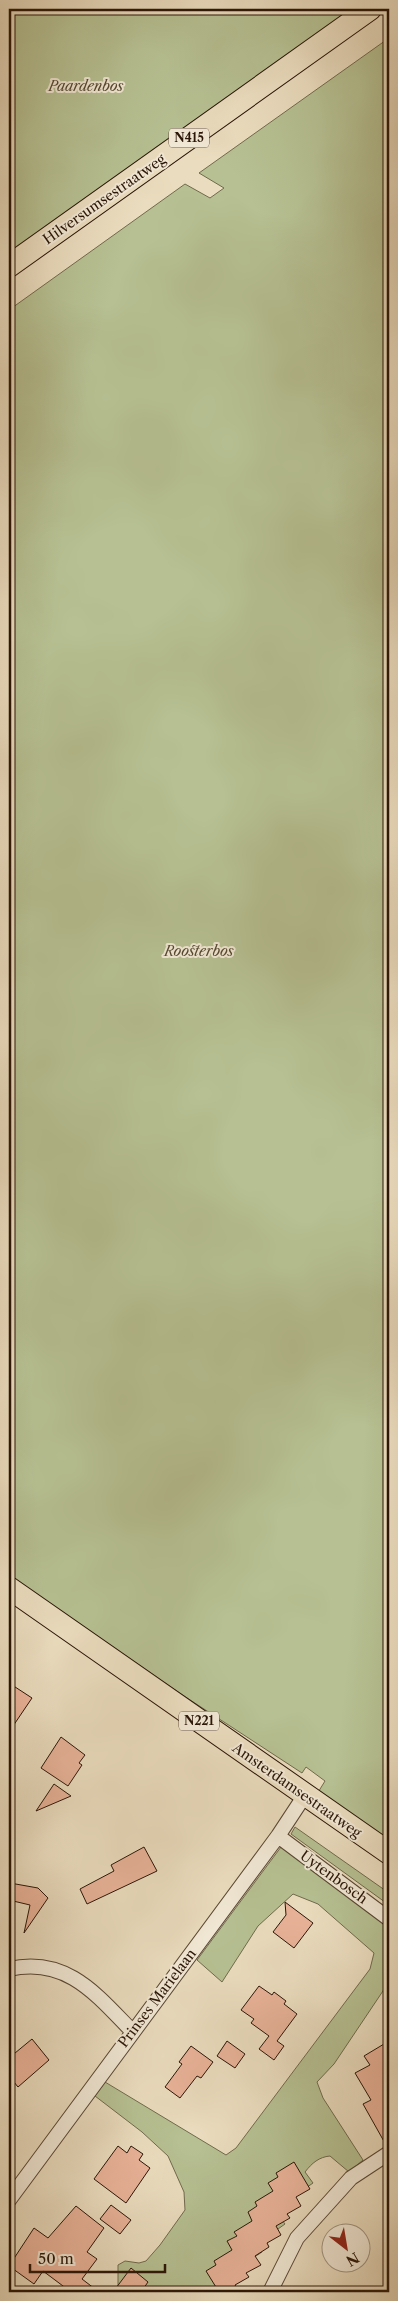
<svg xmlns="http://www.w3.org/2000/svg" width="398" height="2301" viewBox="0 0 398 2301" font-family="'Libre Caslon Text',serif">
<rect width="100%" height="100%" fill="#eadcbe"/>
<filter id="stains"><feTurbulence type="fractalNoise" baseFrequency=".004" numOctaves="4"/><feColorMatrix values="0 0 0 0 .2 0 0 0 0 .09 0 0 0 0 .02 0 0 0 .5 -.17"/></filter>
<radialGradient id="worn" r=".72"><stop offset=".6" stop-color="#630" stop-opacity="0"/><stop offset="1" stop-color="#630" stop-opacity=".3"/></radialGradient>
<path fill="#b6c092" stroke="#706a4c" d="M 9,9 L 359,9 L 9,255 Z
M 389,38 L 389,1843 L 317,1794 L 325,1781 L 306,1767 L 302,1773 L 181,1694 L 9,1575 L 9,310 L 185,184 L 210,198 L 224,188 L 199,173 Z
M 295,1827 L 389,1893 L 389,1905 L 291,1834 Z
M 281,1847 L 356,1893 L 389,1921 L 389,1982 L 334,2064 L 317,2082 L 323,2098 L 363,2160 L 349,2172 L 330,2156 C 319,2157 312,2163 305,2172 L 313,2183 L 293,2197 L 278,2215 L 285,2224 L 257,2244 L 262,2252 L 235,2270 L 222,2290 L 209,2292 L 118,2292 L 118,2265 L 125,2261 L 139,2263 L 146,2261 L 160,2245 L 185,2210 L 184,2192 L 168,2156 L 142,2132 L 95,2096 L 105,2082 L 226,2155 L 236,2148 L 370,1969 L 374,1953 L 318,1904 L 293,1894 L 258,1926 L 222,1982 L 197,1960 Z"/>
<path fill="#e8b298" stroke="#2a1507" d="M 9,1683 L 32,1698 L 9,1732 Z
M 61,1737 L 85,1755 L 79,1763 L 82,1765 L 68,1786 L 41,1768 Z
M 54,1784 L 71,1796 L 36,1811 Z
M 144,1847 L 157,1871 L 87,1904 L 80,1889 L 114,1871 L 111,1865 Z
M 10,1883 L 38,1888 L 48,1898 L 24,1933 L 30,1905 L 9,1900 Z
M 285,1902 L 313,1923 L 294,1948 L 273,1932 L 286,1915 Z
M 259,1986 L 272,1995 L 274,1992 L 286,2001 L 284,2004 L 297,2014 L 277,2041 L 284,2046 L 274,2060 L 259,2049 L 269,2036 L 251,2023 L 254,2019 L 241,2010 Z
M 32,2039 L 49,2060 L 18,2087 L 9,2076 L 9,2058 Z
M 227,2041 L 245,2054 L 235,2068 L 217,2056 Z
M 389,2041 L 389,2144 L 386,2145 L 363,2104 L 371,2100 L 355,2073 L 370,2065 L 364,2056 Z
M 191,2046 L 213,2062 L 201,2078 L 197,2076 L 180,2098 L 165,2087 L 182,2064 L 179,2062 Z
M 118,2146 L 127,2153 L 131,2146 L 143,2154 L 139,2160 L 150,2168 L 126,2203 L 94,2179 Z
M 294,2162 L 310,2189 L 296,2197 L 301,2206 L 287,2214 L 290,2218 L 276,2226 L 281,2235 L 267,2243 L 269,2247 L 255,2256 L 261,2265 L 246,2273 L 249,2277 L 235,2285 L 239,2292 L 219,2292 L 206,2271 L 216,2265 L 214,2261 L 232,2250 L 227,2241 L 237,2236 L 234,2232 L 252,2221 L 248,2212 L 257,2206 L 255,2202 L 273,2191 L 268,2183 L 278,2177 L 276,2173 Z
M 111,2205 L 131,2220 L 120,2234 L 100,2219 Z
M 76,2206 L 104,2228 L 87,2252 L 97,2259 L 82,2279 L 99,2292 L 71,2292 L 43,2271 L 34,2284 L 9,2266 L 34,2228 L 48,2238 Z
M 131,2268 L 148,2282 L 141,2292 L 113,2292 Z"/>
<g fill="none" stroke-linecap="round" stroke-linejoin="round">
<g stroke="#5a4735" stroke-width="16">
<path id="minor" d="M 278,1836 L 389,1919
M 9,1969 C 66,1956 96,1994 132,2031
M 9,2200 L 278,1836 L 305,1795
M 270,2292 L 297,2238 L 351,2178 L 389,2153"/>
</g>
<g stroke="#2a1507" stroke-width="24">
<path id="primary" d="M 9,266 L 370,9
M 9,1588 L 389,1853"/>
</g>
<use href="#minor" stroke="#f1e8d5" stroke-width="14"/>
<use href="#primary" stroke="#eadcbe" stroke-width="22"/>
</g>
<g text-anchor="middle" stroke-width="4" stroke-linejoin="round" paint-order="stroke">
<g fill="#f1e8d5" stroke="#665445" stroke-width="1">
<rect x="169" y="128.5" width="40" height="19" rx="4"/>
<rect x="179" y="1711.5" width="40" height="19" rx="4"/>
</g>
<g font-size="12" font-weight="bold" fill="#2a1507">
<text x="189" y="142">N415</text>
<text x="199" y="1725">N221</text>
</g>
<g font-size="14" font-style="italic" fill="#544831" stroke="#f1e8d5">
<text x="86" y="91">Paardenbos</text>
<text x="199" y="956">Roosterbos</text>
</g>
<g font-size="14" fill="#2a1507" stroke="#f1e8d5">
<text transform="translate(104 199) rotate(-35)" y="5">Hilversumsestraatweg</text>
<text transform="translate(297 1790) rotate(35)" y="5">Amsterdamsestraatweg</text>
<text transform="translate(334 1877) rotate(36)" y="5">Uytenbosch</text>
<text transform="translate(157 1998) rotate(-53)" y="5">Prinses Marielaan</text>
</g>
</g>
<rect width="398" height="2301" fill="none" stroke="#eadcbe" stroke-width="30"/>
<rect x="10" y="10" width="378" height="2281" fill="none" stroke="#2a1507" stroke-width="2.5"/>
<rect x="15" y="15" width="368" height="2271" fill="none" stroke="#2a1507"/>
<g transform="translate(346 2248) rotate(149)"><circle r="24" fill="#f1e8d5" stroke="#a19483"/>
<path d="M0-4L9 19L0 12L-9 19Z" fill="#8f2418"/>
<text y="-8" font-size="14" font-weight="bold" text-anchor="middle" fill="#2a1507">N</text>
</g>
<path d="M30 2264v8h135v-8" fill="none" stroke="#2a1507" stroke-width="2.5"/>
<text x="38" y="2264" font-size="15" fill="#2a1507" stroke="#f1e8d5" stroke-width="4" paint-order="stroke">50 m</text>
<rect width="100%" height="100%" filter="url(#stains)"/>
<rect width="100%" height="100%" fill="url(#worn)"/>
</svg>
